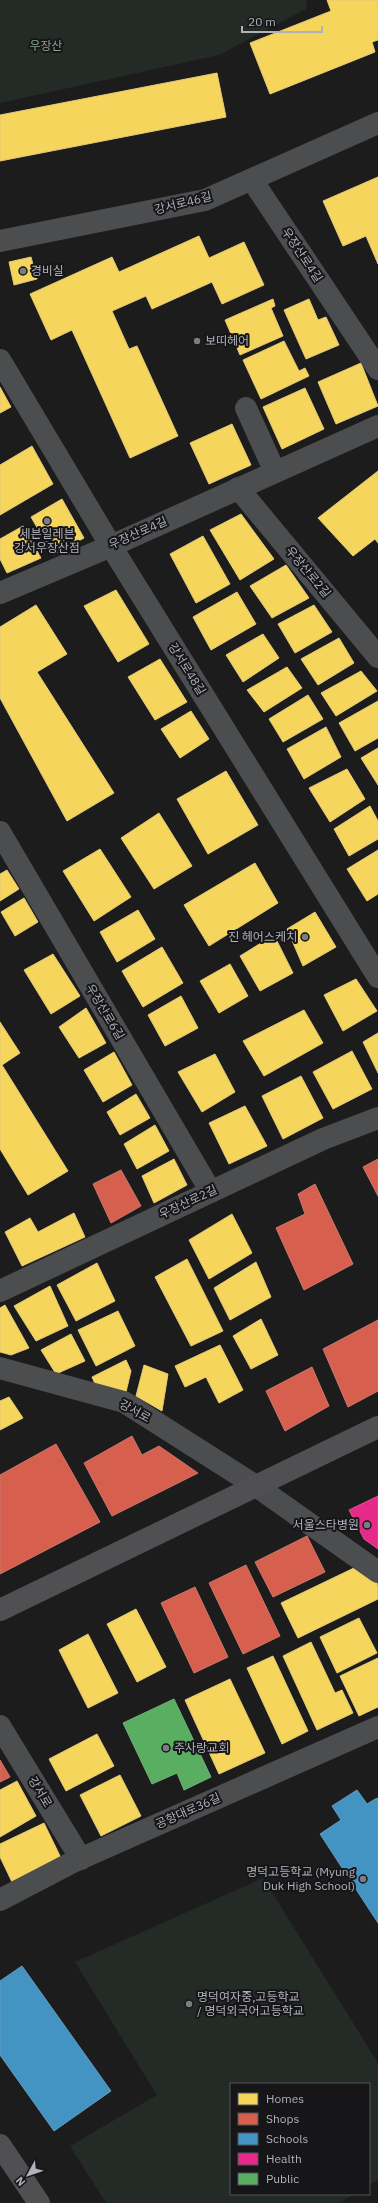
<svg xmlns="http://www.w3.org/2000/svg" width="378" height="2203" viewBox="0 0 378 2203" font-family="'IBM Plex Sans','Noto Sans KR',sans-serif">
<rect width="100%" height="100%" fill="#1c1c1c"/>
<path fill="#242b26" d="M 0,0 L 307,0 L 306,9 L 219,55 L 0,103 Z
M 263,1878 L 378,2063 L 378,2180 L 369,2185 L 369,2084 L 231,2084 L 231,2194 L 354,2194 L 339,2203 L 106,2203 L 70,2146 L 157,2095 L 75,1962 Z"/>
<path fill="#f6d55c" stroke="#e1ca78" d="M 327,0 L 378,0 L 378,40 L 372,42 L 375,52 L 270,94 L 250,43 L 331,11 Z
M 217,73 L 226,117 L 0,161 L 0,115 Z
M 378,177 L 378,264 L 366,236 L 343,246 L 323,201 Z
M 199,236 L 209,258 L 244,242 L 264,285 L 222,304 L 212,282 L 152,309 L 146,296 L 112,311 L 129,349 L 137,346 L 178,436 L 130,458 L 72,330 L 51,340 L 30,294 L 112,257 L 119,272 Z
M 31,257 L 37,279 L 14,285 L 9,262 Z
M 273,299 L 275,306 L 271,308 L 283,336 L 240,355 L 225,320 Z
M 309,299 L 318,320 L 326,317 L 339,345 L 306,359 L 284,310 Z
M 284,341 L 299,371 L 305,368 L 309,376 L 261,399 L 243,360 Z
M 361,363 L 378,406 L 336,424 L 318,382 Z
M 0,387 L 11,407 L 0,413 Z
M 305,388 L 324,429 L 282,449 L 263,407 Z
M 232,424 L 251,465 L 209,484 L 190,443 Z
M 32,446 L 53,484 L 0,515 L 0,465 Z
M 378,471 L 378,543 L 375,539 L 353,556 L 318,518 Z
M 62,499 L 84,538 L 53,555 L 31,517 Z
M 241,514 L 274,559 L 240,580 L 210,530 Z
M 23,526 L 41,558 L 7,573 L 0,559 L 0,539 Z
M 203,536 L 230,584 L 196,603 L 170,554 Z
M 286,565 L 309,598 L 272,618 L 250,586 Z
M 116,590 L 149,644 L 118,662 L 84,606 Z
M 237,592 L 256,624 L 211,650 L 193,617 Z
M 36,605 L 67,654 L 37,672 L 114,793 L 67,821 L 0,698 L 0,627 Z
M 314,605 L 332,632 L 295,653 L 278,624 Z
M 263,634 L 279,658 L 243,682 L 226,655 Z
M 339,638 L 354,663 L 318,685 L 301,659 Z
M 160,659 L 187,702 L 155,720 L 128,677 Z
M 287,667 L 302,688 L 264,712 L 247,690 Z
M 361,671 L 377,691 L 336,716 L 321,693 Z
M 308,695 L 323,719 L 283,742 L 269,719 Z
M 378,701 L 378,738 L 355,751 L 339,723 Z
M 191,711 L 209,739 L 180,758 L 161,729 Z
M 326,727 L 341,757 L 304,779 L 287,749 Z
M 378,748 L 378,785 L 361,758 Z
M 347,769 L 365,799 L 330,822 L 309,788 Z
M 226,771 L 258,825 L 208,854 L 177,799 Z
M 370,806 L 378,821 L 378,839 L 349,856 L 334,829 Z
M 159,813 L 192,866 L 154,889 L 121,838 Z
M 100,849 L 131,897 L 94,921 L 63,871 Z
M 378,850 L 378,894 L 367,901 L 347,869 Z
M 255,863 L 278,903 L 209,946 L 184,905 Z
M 7,870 L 19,889 L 0,901 L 0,874 Z
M 24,898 L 38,922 L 15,936 L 1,912 Z
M 138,910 L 155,939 L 117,962 L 100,932 Z
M 315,912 L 336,947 L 303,966 L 287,929 Z
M 274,935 L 293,973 L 260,991 L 240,956 Z
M 162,947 L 183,983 L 143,1007 L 122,971 Z
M 53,954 L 80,996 L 51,1014 L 24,970 Z
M 230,964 L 248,996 L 219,1013 L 200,981 Z
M 356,979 L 377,1011 L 343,1031 L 324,995 Z
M 181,996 L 198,1028 L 165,1046 L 148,1015 Z
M 86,1008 L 106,1043 L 79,1058 L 59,1027 Z
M 304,1010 L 323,1043 L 264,1076 L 243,1041 Z
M 0,1022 L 20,1053 L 2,1065 L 68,1171 L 28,1195 L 0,1149 Z
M 378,1033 L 378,1073 L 363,1042 Z
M 352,1051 L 372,1089 L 333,1109 L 313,1072 Z
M 114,1052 L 132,1085 L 103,1102 L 84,1070 Z
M 215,1054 L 235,1092 L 202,1112 L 178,1072 Z
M 301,1076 L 323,1118 L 283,1139 L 262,1096 Z
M 136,1094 L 150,1118 L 120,1135 L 107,1112 Z
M 245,1106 L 267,1146 L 229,1164 L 209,1123 Z
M 155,1125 L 169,1151 L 137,1169 L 124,1144 Z
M 174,1159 L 187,1185 L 154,1203 L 142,1176 Z
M 74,1213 L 85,1237 L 22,1266 L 5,1232 L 30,1218 L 38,1232 Z
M 232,1214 L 252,1253 L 209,1279 L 189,1240 Z
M 187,1259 L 223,1331 L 191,1346 L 155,1277 Z
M 256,1262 L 271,1297 L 230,1320 L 214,1288 Z
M 97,1263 L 115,1301 L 76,1321 L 57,1285 Z
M 50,1286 L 68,1326 L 36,1341 L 14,1306 Z
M 5,1305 L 29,1348 L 11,1355 L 0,1352 L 0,1308 Z
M 118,1311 L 135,1346 L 96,1366 L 78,1330 Z
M 261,1319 L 278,1355 L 251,1369 L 233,1336 Z
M 71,1334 L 85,1361 L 56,1374 L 41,1350 Z
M 220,1345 L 243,1390 L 219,1403 L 206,1377 L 185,1387 L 175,1366 Z
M 126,1360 L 131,1371 L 126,1392 L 96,1386 L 92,1377 Z
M 144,1365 L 168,1374 L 162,1411 L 136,1396 Z
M 9,1397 L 23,1418 L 0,1430 L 0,1401 Z
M 356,1567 L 377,1580 L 378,1599 L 298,1638 L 281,1603 Z
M 136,1609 L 166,1667 L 137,1682 L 107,1624 Z
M 359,1618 L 377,1653 L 337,1673 L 320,1637 Z
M 88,1634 L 118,1693 L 88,1708 L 59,1650 Z
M 311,1642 L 335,1693 L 342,1690 L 353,1713 L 317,1730 L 283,1656 Z
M 273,1656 L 308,1731 L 282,1744 L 247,1668 Z
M 378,1658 L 378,1707 L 359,1716 L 340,1676 Z
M 230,1679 L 265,1753 L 219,1774 L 185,1700 Z
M 97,1734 L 114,1766 L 66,1791 L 49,1759 Z
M 120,1775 L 141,1816 L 101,1836 L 80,1795 Z
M 17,1781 L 36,1816 L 0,1837 L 0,1790 Z
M 44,1823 L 61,1858 L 12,1882 L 0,1857 L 0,1844 Z"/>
<path fill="#d6604d" stroke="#ca786e" d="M 378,1159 L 378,1196 L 363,1167 Z
M 121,1170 L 141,1206 L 111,1223 L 93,1184 Z
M 315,1184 L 353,1264 L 304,1290 L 276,1228 L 305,1214 L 298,1194 Z
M 378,1320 L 378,1391 L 348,1407 L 323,1349 Z
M 312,1367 L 329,1406 L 285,1431 L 266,1391 Z
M 132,1436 L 142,1455 L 159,1446 L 198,1473 L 112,1516 L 84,1463 Z
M 56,1444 L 100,1522 L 0,1574 L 0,1475 Z
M 307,1536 L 325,1572 L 273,1597 L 255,1562 Z
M 246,1565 L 280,1636 L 243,1654 L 209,1583 Z
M 195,1587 L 228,1657 L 194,1673 L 161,1603 Z
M 0,1760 L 10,1777 L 0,1782 Z"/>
<path fill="#4393c3" stroke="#639cc1" d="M 357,1790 L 367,1804 L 377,1798 L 378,1799 L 378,1923 L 320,1834 L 341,1820 L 332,1806 Z
M 22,1966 L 111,2091 L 54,2131 L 0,2055 L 0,1981 Z"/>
<path fill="#e7298a" stroke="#d65299" d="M 378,1496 L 378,1549 L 364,1539 L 349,1510 Z"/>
<path fill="#5aae61" stroke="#74af7c" d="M 174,1699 L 211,1777 L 184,1790 L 177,1773 L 152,1784 L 123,1723 Z"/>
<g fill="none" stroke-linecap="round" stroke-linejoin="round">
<path stroke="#4c4d4e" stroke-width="22" d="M 252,180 L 378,369
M 0,241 L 205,200 L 378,123
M 0,360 L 111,546 L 378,977
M 246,408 L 275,472
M 238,488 L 378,657
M 0,593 L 111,546 L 378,426
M 0,832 L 211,1192
M 0,1291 L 323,1139 L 378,1118
M 0,1368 L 124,1402 L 256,1486 L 378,1572
M 0,1726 L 81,1859
M 0,1900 L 73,1862 L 378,1727"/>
<path stroke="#505053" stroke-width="22" d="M 0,1610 L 378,1427
M 0,2145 L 39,2203"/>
</g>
<g fill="#7c7d83" stroke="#161618" stroke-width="1.5">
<circle cx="23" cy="271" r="4"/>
<circle cx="197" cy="341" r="4"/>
<circle cx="47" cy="521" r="4"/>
<circle cx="305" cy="937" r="4"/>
<circle cx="367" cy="1525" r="4"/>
<circle cx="166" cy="1748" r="4"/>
<circle cx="363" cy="1879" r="4"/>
<circle cx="189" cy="2004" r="4"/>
</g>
<g text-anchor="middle" stroke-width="4" stroke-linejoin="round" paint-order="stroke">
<g font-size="12" fill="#88a48c" stroke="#161618">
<text x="46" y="50">우장산</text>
</g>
<g font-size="12" fill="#afb1bb" stroke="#161618">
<text transform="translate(183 203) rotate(-14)" y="4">강서로46길</text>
<text transform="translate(302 255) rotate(56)" y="4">우장산로4길</text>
<text transform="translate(138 533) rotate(-24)" y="4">우장산로4길</text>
<text transform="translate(308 572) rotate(50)" y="4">우장산로2길</text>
<text transform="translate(187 669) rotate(58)" y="4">강서로48길</text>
<text transform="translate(105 1012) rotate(59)" y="4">우장산로6길</text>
<text transform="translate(188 1202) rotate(-25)" y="4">우장산로2길</text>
<text transform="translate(135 1411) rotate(29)" y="4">강서로</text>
<text transform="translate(40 1792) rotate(59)" y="4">강서로</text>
<text transform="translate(188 1811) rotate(-24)" y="4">공항대로36길</text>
</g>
<g font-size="12" fill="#afb1bb" stroke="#161618" text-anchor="start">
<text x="31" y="275">경비실</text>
<text x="205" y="345">보띠헤어</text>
<text x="47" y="538" text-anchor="middle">세븐일레븐<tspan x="47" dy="14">강서우장산점</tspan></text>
<text x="297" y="941" text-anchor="end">진 헤어스케치</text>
<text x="359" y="1529" text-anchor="end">서울스타병원</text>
<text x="174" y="1752">주사랑교회</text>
<text x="355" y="1876" text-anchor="end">명덕고등학교 (Myung<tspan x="355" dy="14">Duk High School)</tspan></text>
<text x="197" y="2001">명덕여자중,고등학교<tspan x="197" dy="14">/ 명덕외국어고등학교</tspan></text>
</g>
</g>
<rect x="230" y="2083" width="140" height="112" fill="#161618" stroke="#535459"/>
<rect x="238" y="2093" width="20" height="12" fill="#f6d55c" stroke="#535459"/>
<text x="266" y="2103" font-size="12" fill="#afb1bb">Homes</text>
<rect x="238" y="2113" width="20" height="12" fill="#d6604d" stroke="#535459"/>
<text x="266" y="2123" font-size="12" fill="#afb1bb">Shops</text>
<rect x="238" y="2133" width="20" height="12" fill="#4393c3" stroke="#535459"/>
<text x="266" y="2143" font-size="12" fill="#afb1bb">Schools</text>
<rect x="238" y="2153" width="20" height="12" fill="#e7298a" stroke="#535459"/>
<text x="266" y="2163" font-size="12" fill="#afb1bb">Health</text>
<rect x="238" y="2173" width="20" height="12" fill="#5aae61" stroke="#535459"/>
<text x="266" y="2183" font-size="12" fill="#afb1bb">Public</text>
<g transform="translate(28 2175) rotate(230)" stroke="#161618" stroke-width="3" paint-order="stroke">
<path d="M0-3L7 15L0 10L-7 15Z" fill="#afb1bb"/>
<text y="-6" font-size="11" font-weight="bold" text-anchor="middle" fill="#afb1bb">N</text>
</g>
<path d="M242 26v6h80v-6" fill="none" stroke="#afb1bb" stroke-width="2"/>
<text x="248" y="26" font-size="12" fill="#afb1bb" stroke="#161618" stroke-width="3" paint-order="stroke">20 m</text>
</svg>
